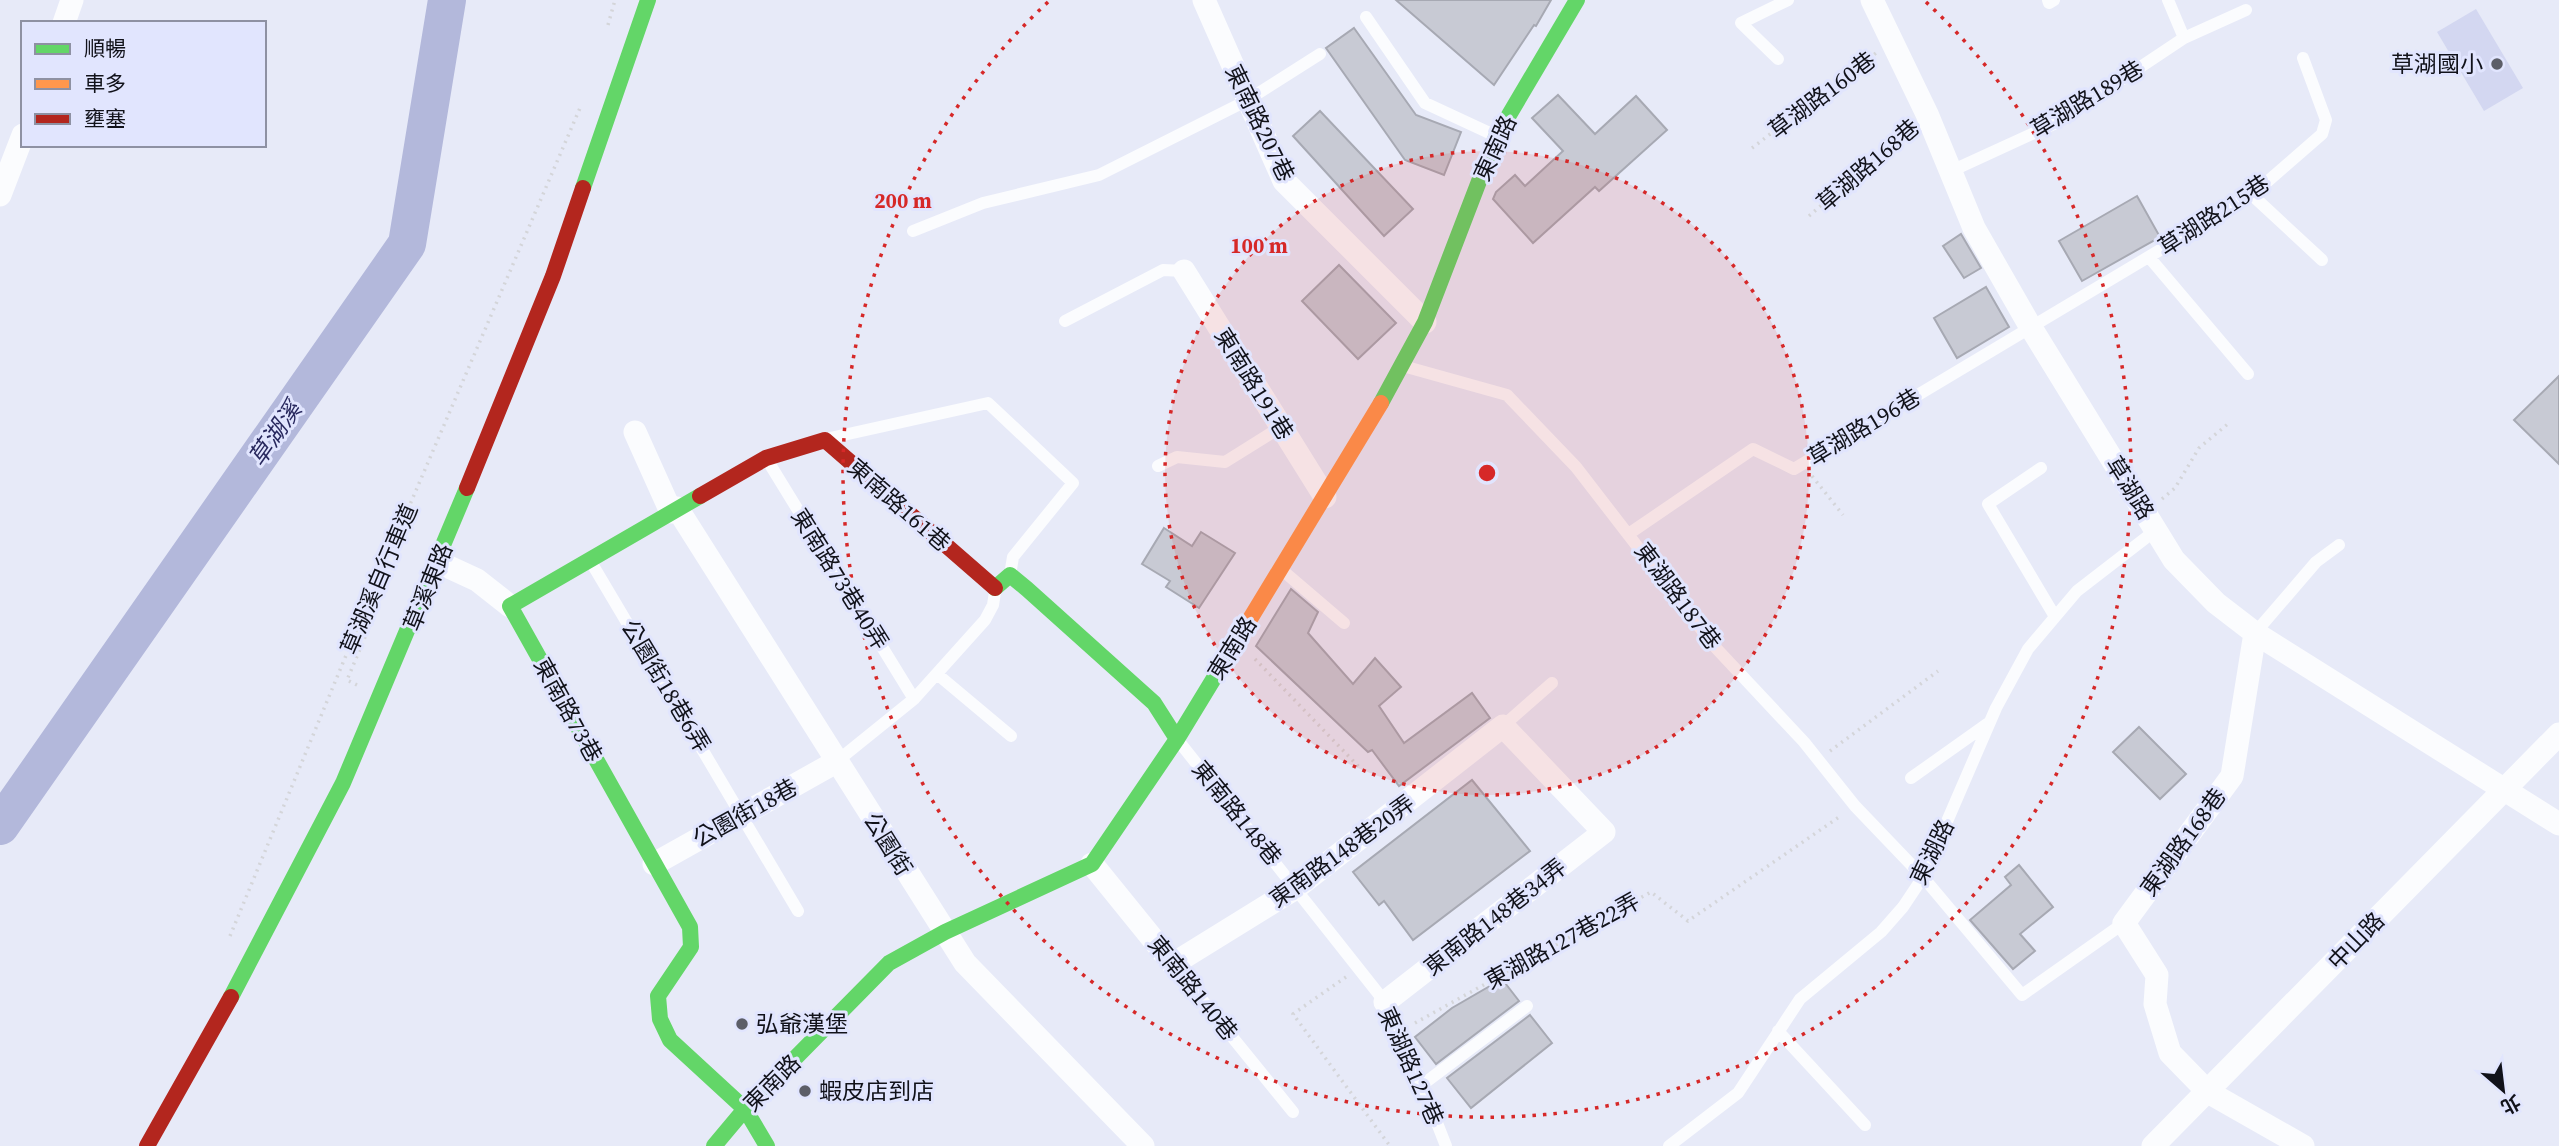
<svg xmlns="http://www.w3.org/2000/svg" width="2559" height="1146" viewBox="0 0 2559 1146" font-family="'Source Serif 4','Noto Sans TC',serif">
<rect width="100%" height="100%" fill="#e7eaf8"/>
<path fill="#d3d7f1" d="M 2476,9 L 2523,88 L 2484,111 L 2437,32 Z"/>
<g fill="none" stroke-linecap="round" stroke-linejoin="round">
<path stroke="#b3b8db" stroke-width="38" d="M 0,826 L 407,244 L 447,0"/>
</g>
<path fill="#c8cad4" stroke="#a7a9b3" stroke-width="2" d="M 1396,0 L 1551,0 L 1536,26 L 1534,25 L 1494,85 Z
M 1354,28 L 1416,115 L 1461,132 L 1444,175 L 1405,160 L 1326,48 Z
M 1558,95 L 1595,134 L 1636,96 L 1667,130 L 1599,191 L 1595,187 L 1533,243 L 1493,199 L 1496,192 L 1515,175 L 1525,186 L 1563,151 L 1532,118 Z
M 1320,111 L 1413,209 L 1384,236 L 1293,136 Z
M 2137,196 L 2160,237 L 2082,281 L 2059,241 Z
M 1961,234 L 1981,268 L 1964,278 L 1943,246 Z
M 1339,265 L 1396,323 L 1358,359 L 1302,301 Z
M 1986,287 L 2009,327 L 1957,358 L 1934,318 Z
M 2559,376 L 2559,464 L 2514,420 Z
M 1164,528 L 1192,546 L 1201,532 L 1235,553 L 1199,608 L 1166,587 L 1170,581 L 1142,564 Z
M 1291,589 L 1318,612 L 1308,633 L 1353,684 L 1375,658 L 1401,687 L 1379,706 L 1404,743 L 1472,693 L 1490,718 L 1399,786 L 1372,750 L 1368,752 L 1256,646 Z
M 2139,727 L 2186,774 L 2160,799 L 2113,752 Z
M 1472,780 L 1530,851 L 1413,940 L 1384,901 L 1379,905 L 1353,872 Z
M 2019,865 L 2053,907 L 2020,934 L 2035,951 L 2013,969 L 1970,920 L 2011,885 L 2005,877 Z
M 1502,979 L 1519,1001 L 1436,1064 L 1415,1037 L 1452,1008 Z
M 1530,1015 L 1552,1043 L 1471,1108 L 1447,1078 Z"/>
<g fill="none" stroke-linecap="round" stroke-linejoin="round">
<path stroke="#d4d5d9" stroke-width="3.5" stroke-dasharray="2 5" stroke-linecap="butt" d="M 608,25 L 615,0
M 1752,148 L 1876,53
M 1809,216 L 1909,129
M 1812,476 L 1843,515
M 2162,499 L 2175,488 L 2199,448 L 2229,423
M 1255,659 L 1359,767
M 357,685 L 347,680 L 376,611 L 366,607
M 1830,751 L 1938,671
M 230,936 L 366,607 L 580,108
M 1346,977 L 1293,1014 L 1390,1146
M 1415,1023 L 1651,892 L 1688,921 L 1842,815"/>
<path stroke="#fbfcfe" stroke-width="12" d="M 2048,0 L 2049,3 L 2054,0
M 2168,0 L 2184,38
M 1366,17 L 1425,103 L 1496,136
M 1778,59 L 1741,23 L 1788,0
M 1949,172 L 2058,122 L 2184,38 L 2246,10
M 2252,195 L 2322,260
M 913,231 L 983,203 L 1099,175 L 1246,101 L 1320,54
M 2149,257 L 2248,374
M 1065,321 L 1163,270 L 1184,271
M 1403,366 L 1507,395 L 1576,467 L 1715,647 L 1804,742 L 1855,806 L 1923,877 L 2022,995 L 2124,923
M 830,438 L 988,403 L 1073,483 L 1013,557 L 1010,575
M 766,458 L 914,699
M 1158,466 L 1177,457 L 1225,462 L 1281,427
M 2041,468 L 1988,504 L 2054,615
M 1630,533 L 1753,449 L 1794,469 L 2252,195 L 2322,134 L 2326,120 L 2303,58
M 591,562 L 798,911
M 1282,570 L 1344,623
M 2255,633 L 2316,562 L 2339,545
M 937,674 L 1011,736
M 1503,726 L 1552,683
M 1177,739 L 1385,1002 L 1401,1031 L 1446,1146
M 836,762 L 914,699 L 985,620 L 993,605 L 995,592
M 1911,778 L 1990,722
M 1173,964 L 1293,1112
M 1778,1031 L 1865,1125
M 1422,1085 L 1527,1006
M 1669,1146 L 1738,1093 L 1800,999 L 1881,932 L 1903,907 L 1923,877 L 1996,708 L 2028,649 L 2077,591 L 2156,530"/>
<path stroke="#fbfcfe" stroke-width="23" d="M 1204,0 L 1284,181 L 1425,322
M 1872,0 L 1927,114 L 1974,228 L 2030,326 L 2174,560 L 2216,603 L 2255,633 L 2559,824
M 64,23 L 72,0
M 0,195 L 23,135
M 1184,271 L 1325,497
M 635,432 L 671,512
M 677,508 L 965,963 L 1143,1146
M 438,562 L 477,580 L 510,606
M 2255,633 L 2232,776 L 2124,923 L 2157,975 L 2155,1004 L 2170,1053 L 2208,1092 L 2303,1146
M 654,864 L 836,762
M 1092,864 L 1173,964 L 1296,888 L 1503,726 L 1604,832 L 1385,1002
M 2153,1146 L 2559,734"/>
<path stroke="#63d668" stroke-width="16" d="M 583,188 L 648,0
M 1381,403 L 1425,322 L 1496,137 L 1577,0
M 700,496 L 510,606 L 690,927 L 691,947 L 658,996 L 660,1019 L 670,1040 L 745,1109 L 767,1146
M 995,588 L 1010,575 L 1027,589 L 1154,703 L 1177,739
M 231,997 L 343,783 L 467,488
M 714,1146 L 745,1109 L 889,963 L 945,932 L 1092,864 L 1177,739 L 1247,624"/>
<path stroke="#ff974d" stroke-width="16" d="M 1247,624 L 1381,403"/>
<path stroke="#b3261e" stroke-width="16" d="M 467,488 L 553,276 L 583,188
M 700,496 L 766,458 L 825,440 L 995,588
M 147,1146 L 231,997"/>
</g>
<circle cx="1487" cy="473" r="322" fill="#d62828" fill-opacity=".12"/>
<g fill="none" stroke="#d62828" stroke-width="3.5" stroke-dasharray="3.5 7">
<circle cx="1487" cy="473" r="322"/>
<path d="M1926 2A644 644 0 1 1 1048 2"/>
</g>
<g fill="#5c5e68" stroke="#e1e5fe" stroke-width="2.5">
<circle cx="2497" cy="64" r="7"/>
<circle cx="742" cy="1024" r="7"/>
<circle cx="805" cy="1091" r="7"/>
</g>
<g text-anchor="middle" stroke-width="6" stroke-linejoin="round" paint-order="stroke">
<g font-size="23" fill="#11121a" stroke="#e1e5fe" text-anchor="start">
<text x="2483" y="72" text-anchor="end">草湖國小</text>
<text x="756" y="1032">弘爺漢堡</text>
<text x="819" y="1099">蝦皮店到店</text>
</g>
<g font-size="23" fill="#11121a" stroke="#e1e5fe">
<text transform="translate(1822 95) rotate(-37)" y="8">草湖路160巷</text>
<text transform="translate(2087 99) rotate(-31)" y="8">草湖路189巷</text>
<text transform="translate(1260 123) rotate(64)" y="8">東南路207巷</text>
<text transform="translate(1495 148) rotate(-65)" y="8">東南路</text>
<text transform="translate(1868 165) rotate(-41)" y="8">草湖路168巷</text>
<text transform="translate(2214 215) rotate(-33)" y="8">草湖路215巷</text>
<text transform="translate(1254 384) rotate(58)" y="8">東南路191巷</text>
<text transform="translate(1864 427) rotate(-31)" y="8">草湖路196巷</text>
<text transform="translate(2130 488) rotate(58)" y="8">草湖路</text>
<text transform="translate(899 505) rotate(41)" y="8">東南路161巷</text>
<text transform="translate(379 579) rotate(-67)" y="8">草湖溪自行車道</text>
<text transform="translate(840 579) rotate(58)" y="8">東南路73巷40弄</text>
<text transform="translate(428 587) rotate(-68)" y="8">草溪東路</text>
<text transform="translate(1678 596) rotate(53)" y="8">東湖路187巷</text>
<text transform="translate(1232 648) rotate(-58)" y="8">東南路</text>
<text transform="translate(666 686) rotate(59)" y="8">公園街18巷6弄</text>
<text transform="translate(568 710) rotate(61)" y="8">東南路73巷</text>
<text transform="translate(745 813) rotate(-29)" y="8">公園街18巷</text>
<text transform="translate(1237 813) rotate(51)" y="8">東南路148巷</text>
<text transform="translate(2183 842) rotate(-54)" y="8">東湖路168巷</text>
<text transform="translate(888 844) rotate(58)" y="8">公園街</text>
<text transform="translate(1342 851) rotate(-36)" y="8">東南路148巷20弄</text>
<text transform="translate(1932 852) rotate(-64)" y="8">東湖路</text>
<text transform="translate(1495 917) rotate(-38)" y="8">東南路148巷34弄</text>
<text transform="translate(1562 941) rotate(-29)" y="8">東湖路127巷22弄</text>
<text transform="translate(2356 941) rotate(-46)" y="8">中山路</text>
<text transform="translate(1193 988) rotate(51)" y="8">東南路140巷</text>
<text transform="translate(1411 1066) rotate(66)" y="8">東湖路127巷</text>
<text transform="translate(772 1083) rotate(-45)" y="8">東南路</text>
</g>
<g font-size="24" font-style="italic" fill="#28285e" stroke="#e1e5fe">
<text transform="translate(275 434) rotate(-55)" y="8">草湖溪</text>
</g>
</g>
<circle cx="1487" cy="473" r="10" fill="#d62828" stroke="#e1e5fe" stroke-width="3.5"/>
<g font-size="21" text-anchor="middle" font-weight="bold" fill="#d62828" stroke="#e1e5fe" stroke-width="6" stroke-linejoin="round" paint-order="stroke">
<text x="903" y="208">200 m</text>
<text x="1259" y="253">100 m</text>
</g>
<rect x="21" y="21" width="245" height="126" fill="#e1e5fe" stroke="#8e91a3" stroke-width="2"/>
<rect x="35" y="44" width="35" height="10" fill="#63d668" stroke="#8e91a3" stroke-width="2"/>
<text x="84" y="56" font-size="21" fill="#11121a">順暢</text>
<rect x="35" y="79" width="35" height="10" fill="#ff974d" stroke="#8e91a3" stroke-width="2"/>
<text x="84" y="91" font-size="21" fill="#11121a">車多</text>
<rect x="35" y="114" width="35" height="10" fill="#b3261e" stroke="#8e91a3" stroke-width="2"/>
<text x="84" y="126" font-size="21" fill="#11121a">壅塞</text>
<g transform="translate(2503 1090) rotate(152)" stroke="#e1e5fe" stroke-width="5" paint-order="stroke">
<path d="M0-5L12 26L0 18L-12 26Z" fill="#11121a"/>
<text y="-10" font-size="19" font-weight="bold" text-anchor="middle" fill="#11121a">北</text>
</g>
</svg>
